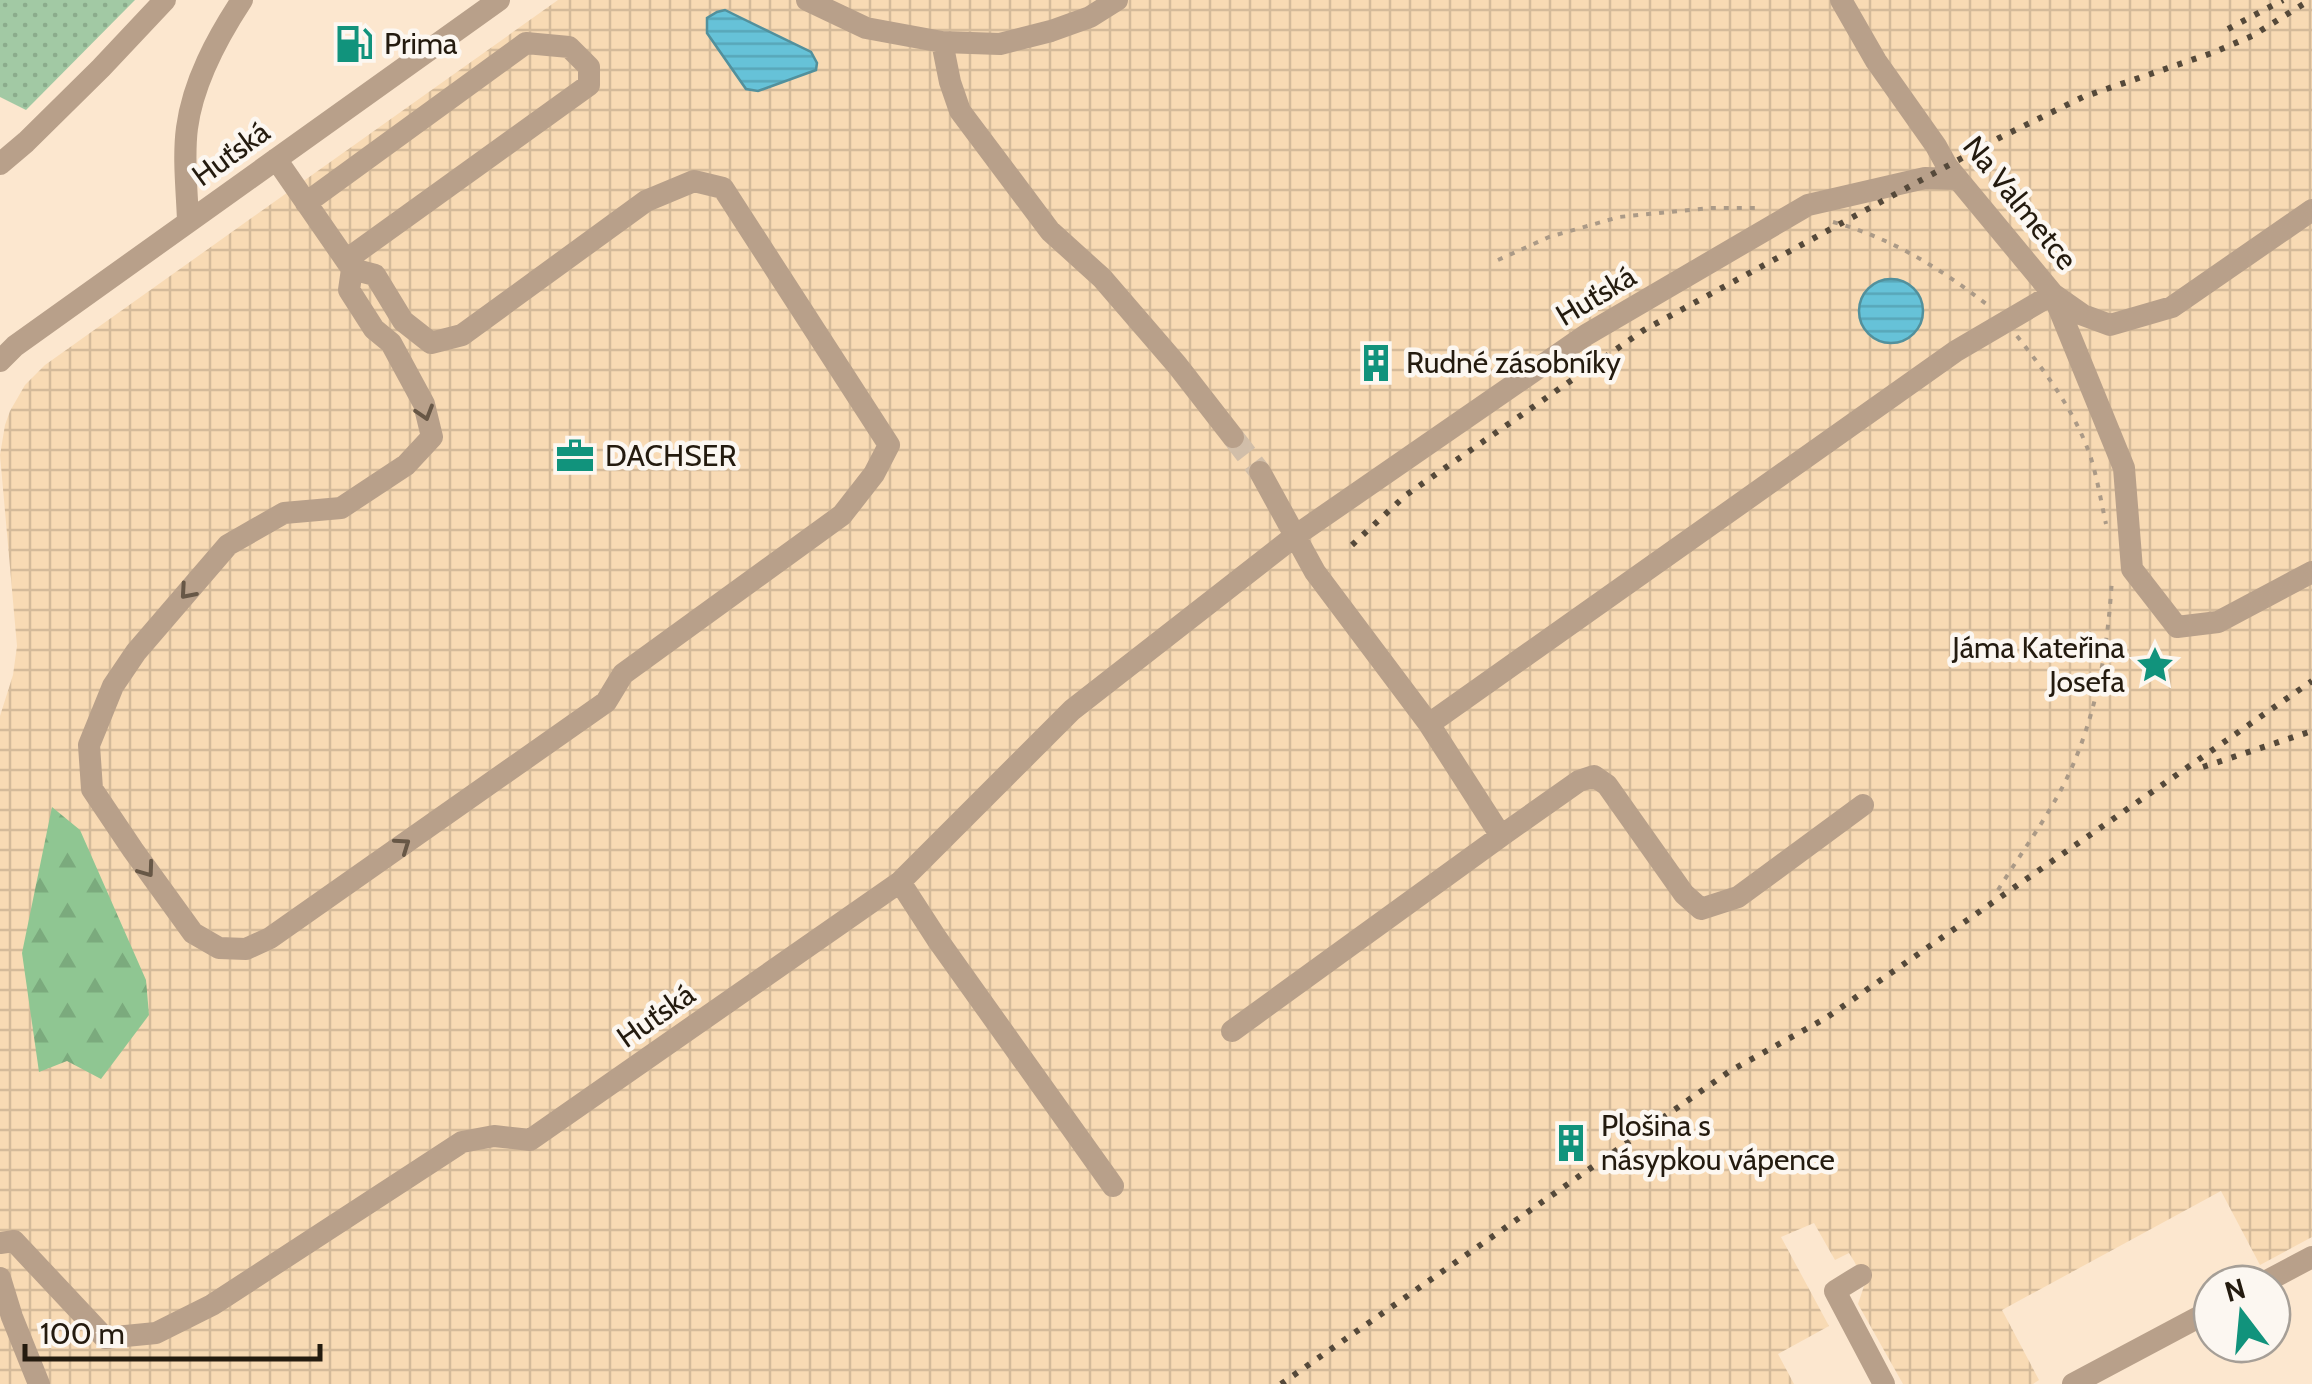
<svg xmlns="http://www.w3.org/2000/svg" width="2312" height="1384" viewBox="0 0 2312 1384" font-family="Cabin,sans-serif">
<defs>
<pattern id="industrial-grid" width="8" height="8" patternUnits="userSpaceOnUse" patternTransform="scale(2.5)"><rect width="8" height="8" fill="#f8dab4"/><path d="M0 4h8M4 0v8" fill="none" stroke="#d4ba9a"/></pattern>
<pattern id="grass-dots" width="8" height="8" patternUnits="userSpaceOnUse" patternTransform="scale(2.5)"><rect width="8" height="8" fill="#a2c9a4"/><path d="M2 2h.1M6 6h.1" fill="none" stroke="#8bac8c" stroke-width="1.8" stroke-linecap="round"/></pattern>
<pattern id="forest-firs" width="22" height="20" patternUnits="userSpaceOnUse" patternTransform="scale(2.5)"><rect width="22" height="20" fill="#8fc692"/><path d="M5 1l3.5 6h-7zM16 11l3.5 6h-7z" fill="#7baa7d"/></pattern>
<pattern id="water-rules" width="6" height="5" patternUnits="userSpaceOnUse" patternTransform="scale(2.5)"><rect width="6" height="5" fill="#66c2d8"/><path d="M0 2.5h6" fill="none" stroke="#58a6b8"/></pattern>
</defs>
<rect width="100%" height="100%" fill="#fce7cf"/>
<path fill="url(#industrial-grid)" d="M 558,0 L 2312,0 L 2312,1237 L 2260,1265 L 2221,1191 L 2002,1310 L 2039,1380 L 2033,1384 L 1903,1384 L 1858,1304 L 1865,1283 L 1854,1261 L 1849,1253 L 1835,1260 L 1814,1223 L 1781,1237 L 1829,1326 L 1778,1354 L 1794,1384 L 0,1384 L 0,716 L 13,675 L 17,646 L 0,455 L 5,425 L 10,411 L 25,385 L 45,365 Z"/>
<path fill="url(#grass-dots)" d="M 0,0 L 135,0 L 26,110 L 0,97 Z"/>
<path fill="url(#forest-firs)" d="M 52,807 L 80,830 L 146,980 L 149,1015 L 101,1079 L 67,1061 L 39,1072 L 22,953 Z"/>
<path fill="url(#water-rules)" stroke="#52909c" stroke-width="2.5" d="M 725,10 L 811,52 L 817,63 L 816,70 L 758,91 L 746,89 L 707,33 L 707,18 L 717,12 Z
M1859 311a32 32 0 1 1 64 0a32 32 0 1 1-64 0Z"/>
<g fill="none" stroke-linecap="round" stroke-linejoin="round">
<path stroke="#d1bea9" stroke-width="22" stroke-dasharray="22 11" stroke-linecap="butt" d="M 1233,437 L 1260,472"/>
<path stroke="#ab9a87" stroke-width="4" stroke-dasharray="5 8" stroke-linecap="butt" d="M 1833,222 C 1892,238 1943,270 1990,307
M 1498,260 L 1549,237 L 1619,217 L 1710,208 L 1760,208
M 2017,336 C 2046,373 2074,410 2090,455 C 2097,477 2101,501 2106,524
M 1998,890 C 2021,853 2048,817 2067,778 C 2097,715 2108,647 2112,578"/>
<path stroke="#b8a08a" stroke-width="22" d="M 807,0 L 866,28 L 942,42 L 1000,44 L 1051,31 L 1090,17 L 1117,0
M 1841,0 L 1876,61 L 1936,146 L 1947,166 L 2053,294 L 2083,315 L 2110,325 L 2172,307 L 2312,210
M 942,42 L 950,82 L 960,111 L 1050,231 L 1102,278 L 1177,365 L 1233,437
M 276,159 L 352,269 L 375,275 L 403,321 L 431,343 L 462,335 L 646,201 L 694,181 L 723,188 L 889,445 L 874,474 L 842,515 L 623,674 L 606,702 L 270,938 L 246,949 L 219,948 L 193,933 L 133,850 L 92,789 L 89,745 L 113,686 L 136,652 L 228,545 L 284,513 L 341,508 L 406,465 L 432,437 L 424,404 L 391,343 L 374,329 L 349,290 L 352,269
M 0,164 L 26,142 L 101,68 L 165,0
M 306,203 L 526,43 L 569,47 L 589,67 L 589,85 L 346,260
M 188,221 C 187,191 183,158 187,128 C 193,82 217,38 242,0
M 0,361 L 15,346 L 499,0
M 1260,472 L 1315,572 L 1429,724
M 1501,836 L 1579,781 L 1594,776 L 1607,785 L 1684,894 L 1701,909 L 1738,897 L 1863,805
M 900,882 L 937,939 L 1113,1186
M 1232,1031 L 1501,836 L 1429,724 L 1956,351 L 2053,294 L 2124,468 L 2132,569 L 2177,627 L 2218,622 L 2312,572
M 0,1243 L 14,1241 L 105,1338 L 156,1333 L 212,1305 L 462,1142 L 494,1136 L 530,1140 L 900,882 L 1072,710 L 1295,536 L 1586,335 L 1808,205 L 1925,178 L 1958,179
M 1861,1275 L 1835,1291 L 1884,1384
M 0,1278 L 12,1317 L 39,1384
M 2261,1284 L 2312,1257
M 2073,1384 L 2212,1310"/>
<path stroke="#55493a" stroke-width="6" stroke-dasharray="5 10" stroke-linecap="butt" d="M 2228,29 L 2283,0
M 1352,545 L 1406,495 L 1644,330 L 1999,138 L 2083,97 L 2212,53 L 2252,36 L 2310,0
M 2203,767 L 2312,731
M 1281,1384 L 1730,1071 L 1826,1018 L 2312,681"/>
</g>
<defs><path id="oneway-chevron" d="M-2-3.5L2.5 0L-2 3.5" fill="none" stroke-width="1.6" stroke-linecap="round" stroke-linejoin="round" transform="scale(2.5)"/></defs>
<g stroke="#675746">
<use href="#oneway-chevron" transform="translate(425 413) rotate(73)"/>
<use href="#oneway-chevron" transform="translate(187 592) rotate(131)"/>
<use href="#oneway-chevron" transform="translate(403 845) rotate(-35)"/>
<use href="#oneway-chevron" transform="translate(147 870) rotate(54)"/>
</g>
<defs>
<g id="fuel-bare" transform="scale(3)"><path d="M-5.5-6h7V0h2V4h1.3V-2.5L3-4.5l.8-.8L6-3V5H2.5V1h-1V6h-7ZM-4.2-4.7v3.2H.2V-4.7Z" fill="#11937c" stroke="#fcf7f1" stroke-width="2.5" paint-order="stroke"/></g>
<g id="building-bare" transform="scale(3)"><path d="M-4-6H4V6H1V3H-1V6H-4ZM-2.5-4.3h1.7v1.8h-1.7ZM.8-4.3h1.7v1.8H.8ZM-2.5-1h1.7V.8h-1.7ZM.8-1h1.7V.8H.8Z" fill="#11937c" stroke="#fcf7f1" stroke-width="2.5" paint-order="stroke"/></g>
<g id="office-bare" transform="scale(3)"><path d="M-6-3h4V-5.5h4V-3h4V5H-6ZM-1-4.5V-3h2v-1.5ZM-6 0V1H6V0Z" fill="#11937c" stroke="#fcf7f1" stroke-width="2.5" paint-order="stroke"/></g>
<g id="sight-bare" transform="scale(3)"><path d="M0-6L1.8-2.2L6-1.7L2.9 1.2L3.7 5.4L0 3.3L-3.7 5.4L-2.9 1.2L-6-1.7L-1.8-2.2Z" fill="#11937c" stroke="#fcf7f1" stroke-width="2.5" paint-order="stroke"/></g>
</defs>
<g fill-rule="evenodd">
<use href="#fuel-bare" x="354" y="44"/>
<use href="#building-bare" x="1376" y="363"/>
<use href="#office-bare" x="575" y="456"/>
<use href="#sight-bare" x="2155" y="665"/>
<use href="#building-bare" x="1571" y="1143"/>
</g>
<g text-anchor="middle" stroke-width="9" stroke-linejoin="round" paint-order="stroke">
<g font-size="30" fill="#241b0f" stroke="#fcf7f1" text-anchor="start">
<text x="384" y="54">Prima</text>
<text x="1406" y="373">Rudné zásobníky</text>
<text x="605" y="466">DACHSER</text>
<text x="2125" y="658" text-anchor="end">Jáma Kateřina<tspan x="2125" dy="34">Josefa</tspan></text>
<text x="1601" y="1136">Plošina s<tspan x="1601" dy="34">násypkou vápence</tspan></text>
</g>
<g font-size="30" fill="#241b0f" stroke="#fcf7f1">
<text transform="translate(231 154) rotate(-36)" y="10">Huťská</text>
<text transform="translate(2020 203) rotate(51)" y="10">Na Valmetce</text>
<text transform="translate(1596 296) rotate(-31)" y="10">Huťská</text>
<text transform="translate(656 1016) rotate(-35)" y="10">Huťská</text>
</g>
</g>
<g transform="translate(2242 1314) rotate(344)"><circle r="48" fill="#fcf7f1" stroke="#a69f97" stroke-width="2.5"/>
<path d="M0-8L18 38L0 25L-18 38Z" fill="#11937c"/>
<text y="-15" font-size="28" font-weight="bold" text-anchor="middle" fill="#241b0f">N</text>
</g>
<path d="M25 1344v15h295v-15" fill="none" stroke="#241b0f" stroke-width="5"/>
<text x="40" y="1344" font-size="30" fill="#241b0f" stroke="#fcf7f1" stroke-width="8" paint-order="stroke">100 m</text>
</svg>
